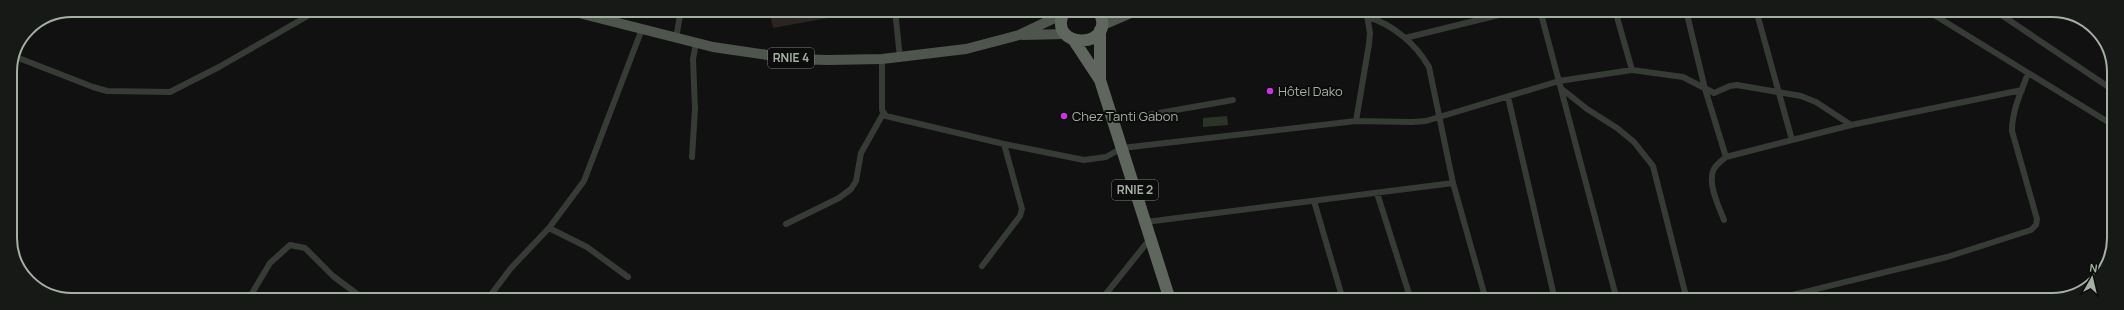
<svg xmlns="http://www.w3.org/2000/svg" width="2124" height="310" viewBox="0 0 2124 310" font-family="Manrope,sans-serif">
<rect width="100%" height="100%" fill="#101110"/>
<path fill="#2a2523" d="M 769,10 L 850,10 L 850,14 L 773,28 Z"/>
<path fill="#2c3427" d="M 1227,116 L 1228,125 L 1203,127 L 1203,118 Z"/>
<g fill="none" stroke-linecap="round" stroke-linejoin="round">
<path stroke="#363b36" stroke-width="6" d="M 895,10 L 900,58
M 1540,10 L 1617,300
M 1615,10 L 1632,70
M 1686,10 L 1705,89 L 1726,157
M 1756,10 L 1792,140
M 1926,10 L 2113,125
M 1994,10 L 2113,90
M 1368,17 C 1392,24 1416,44 1429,67 L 1453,183 L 1486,300
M 676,38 L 681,10
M 1405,38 L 1519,10
M 16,57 L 93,87 L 107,91 L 170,92 L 219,67 L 318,10
M 882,59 L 882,110 L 886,116 L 1004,144 L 1084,160 L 1106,157 L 1122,148 L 1356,121 L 1412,122 L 1426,121 L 1559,81 L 1632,70 L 1683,77 L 1714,93 L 1730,86 L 1737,85 L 1801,96 L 1816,102 L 1851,125
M 1562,89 L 1587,109 L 1617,128 L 1634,142 L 1653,166 L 1687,300
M 1508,97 L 1555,300
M 1113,121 L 1233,100
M 1356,121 L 1369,44 L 1370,33 L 1366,10
M 692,157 L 695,109 L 693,59 L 696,43
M 1377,193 L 1411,300
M 1314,201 L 1343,300
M 1724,220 C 1719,207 1708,185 1713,171 C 1715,165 1721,161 1726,157 L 1851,125 L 2022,90
M 1146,222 L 1453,183
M 786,224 L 839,198 L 851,189 L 856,181 L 861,153 L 883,114
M 549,228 L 587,247 L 628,277
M 982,266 L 1020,216 L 1022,209 L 1004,144
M 248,300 L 270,263 L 290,245 L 305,248 L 333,276 L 365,300
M 487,300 L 511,268 L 549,228 L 584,181 L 642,29
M 1101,300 L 1150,239
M 1772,300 L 1947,257 L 2031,230 L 2036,225 L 2037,219 L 2012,131 C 2012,110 2021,93 2028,73"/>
<path stroke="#4e554d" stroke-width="10" d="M 567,10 L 713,47 L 795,59 L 828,60 L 882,59 L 966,49 L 1019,35 L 1063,14
M 1101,26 L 1138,10
M 1023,35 L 1066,34"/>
<path stroke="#5e665d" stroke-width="12" d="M 1065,10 C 1043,51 1121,50 1098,10
M 1073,39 L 1100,80 L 1170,300
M 1100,80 L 1100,30"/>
</g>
<g fill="#c734e5" stroke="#0b0c0b" stroke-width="1.5">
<circle cx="1270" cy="91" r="4"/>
<circle cx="1064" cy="116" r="4"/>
</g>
<g text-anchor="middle" stroke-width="4" stroke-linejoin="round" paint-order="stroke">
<g fill="#0b0c0b" stroke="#768075" stroke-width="1">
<rect x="768" y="48" width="46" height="20" rx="3"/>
<rect x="1112" y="180" width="46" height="20" rx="3"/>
</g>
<g font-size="12" font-weight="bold" fill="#a4b1a2">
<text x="791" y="62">RNIE 4</text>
<text x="1135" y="194">RNIE 2</text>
</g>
<g font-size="13" fill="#a4b1a2" stroke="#0b0c0b" text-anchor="start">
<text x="1278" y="96">Hôtel Dako</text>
<text x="1072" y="121">Chez Tanti Gabon</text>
</g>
</g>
<path d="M0 0H2124V310H0ZM72 17H2052A55 55 0 0 1 2107 72V238A55 55 0 0 1 2052 293H72A55 55 0 0 1 17 238V72A55 55 0 0 1 72 17Z" fill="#171917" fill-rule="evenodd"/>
<path fill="none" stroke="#a4b1a2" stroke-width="2" d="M72 17H2052A55 55 0 0 1 2107 72V238A55 55 0 0 1 2052 293H72A55 55 0 0 1 17 238V72A55 55 0 0 1 72 17Z"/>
<g transform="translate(2092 278) rotate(8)" stroke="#0b0c0b" stroke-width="3" paint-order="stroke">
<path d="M0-3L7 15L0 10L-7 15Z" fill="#a4b1a2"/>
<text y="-6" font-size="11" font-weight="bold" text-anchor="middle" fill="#a4b1a2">N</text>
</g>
</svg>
